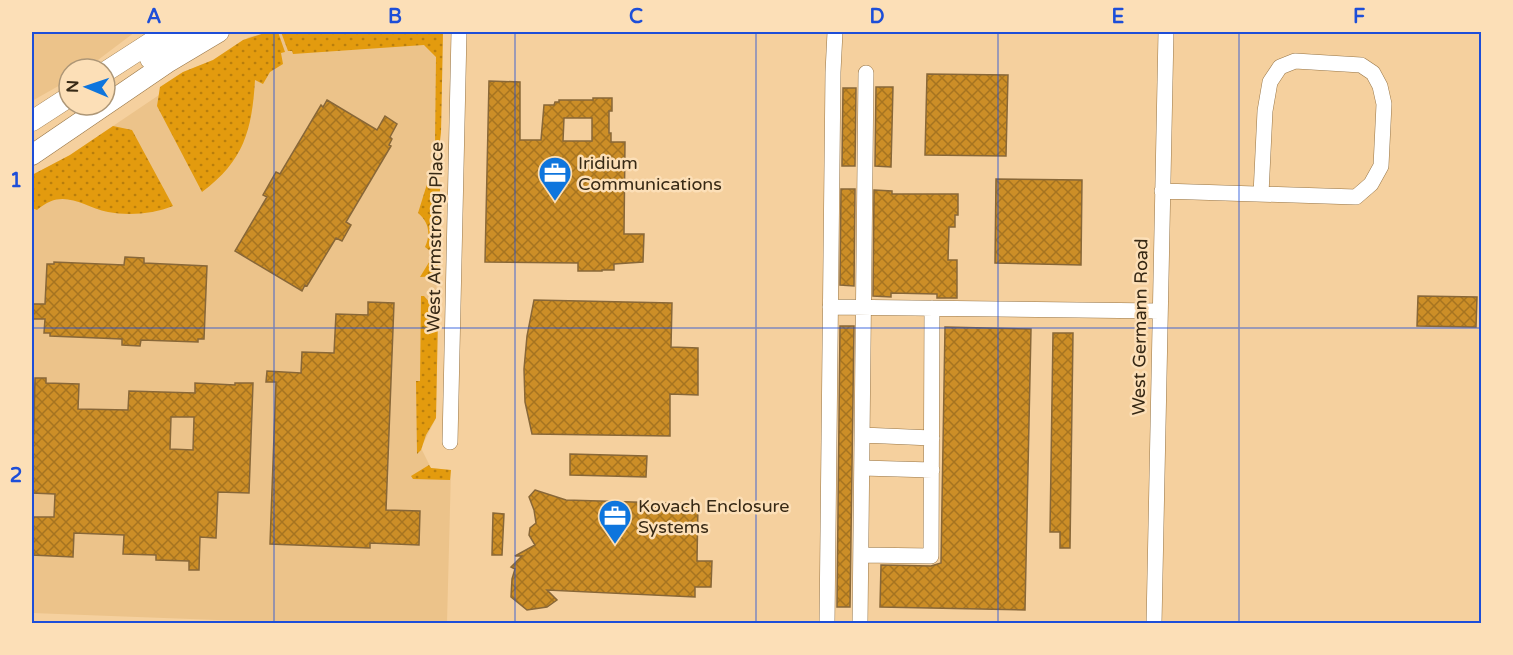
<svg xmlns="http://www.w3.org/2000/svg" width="1513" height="655" viewBox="0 0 1513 655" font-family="'Varela Round',sans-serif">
<defs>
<pattern id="grass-dots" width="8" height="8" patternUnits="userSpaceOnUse" patternTransform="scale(1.5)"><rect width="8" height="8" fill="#e39b0e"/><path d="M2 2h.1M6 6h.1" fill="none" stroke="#b97e0c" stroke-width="1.8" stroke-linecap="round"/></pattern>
<pattern id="building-cross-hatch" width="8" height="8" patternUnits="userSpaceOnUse" patternTransform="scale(1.5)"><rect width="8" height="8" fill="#cc8e27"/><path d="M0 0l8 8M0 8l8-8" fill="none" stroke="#a67420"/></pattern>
</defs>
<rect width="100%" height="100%" fill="#f5d09e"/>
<path fill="#ecc38a" d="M 32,32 L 135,32 L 86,69 L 69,69 L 69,80 L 32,101 Z
M 268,32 L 443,32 L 441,132 L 439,141 L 438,169 L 440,187 L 439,255 L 436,276 L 438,316 L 436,418 L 421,448 L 431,468 L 451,470 L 447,623 L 292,623 L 32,613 L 32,175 L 70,155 L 159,95 L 160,87 L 183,72 L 213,60 L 249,37 Z"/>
<path fill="url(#grass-dots)" d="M 268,32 L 278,32 L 285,52 L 281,53 L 283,64 L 270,72 L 263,84 L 255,80 C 252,130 244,161 202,192 L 157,106 L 160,87 L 183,72 L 213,60 L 243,40 Z
M 281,32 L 443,32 L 441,132 L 439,150 L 432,152 L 435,146 L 436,57 L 424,45 L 293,54 L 292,51 L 288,51 Z
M 113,126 L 132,130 L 173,206 C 154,214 128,216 108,212 C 81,206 63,187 37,210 L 32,208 L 32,175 L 70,155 Z
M 432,168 L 438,169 L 440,187 L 439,255 L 436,276 L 420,277 L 434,254 L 425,247 C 431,234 429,222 418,213 Z
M 421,296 L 424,296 L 432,305 L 436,305 L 438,316 L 436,418 L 426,435 L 421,450 L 417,454 L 416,381 L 420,381 Z
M 429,465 L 431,468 L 451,470 L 450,480 L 413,479 L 411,476 Z"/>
<path fill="url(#building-cross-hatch)" stroke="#886738" stroke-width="1.5" fill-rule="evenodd" d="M 927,74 L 1008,75 L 1006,156 L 925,155 Z
M 489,81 L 520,82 L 520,140 L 541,140 L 544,105 L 554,105 L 555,102 L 559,102 L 559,100 L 593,100 L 593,98 L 612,98 L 612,111 L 609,111 L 609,133 L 611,133 L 611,142 L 625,142 L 624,234 L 644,234 L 643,262 L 614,264 L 614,270 L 602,270 L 602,271 L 578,271 L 578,263 L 485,262 ZM 564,118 L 592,118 L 592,141 L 563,141 Z
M 876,87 L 893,87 L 891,167 L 875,166 Z
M 843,88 L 856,88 L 855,166 L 842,166 Z
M 327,100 L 377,130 L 385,116 L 397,124 L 390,137 L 392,139 L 389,145 L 391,146 L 346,222 L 351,225 L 342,241 L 336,238 L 307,286 L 305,285 L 302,291 L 235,251 L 267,197 L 263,195 L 276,172 L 280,174 L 321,105 L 323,107 Z
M 996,179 L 1082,180 L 1081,265 L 995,263 Z
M 841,189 L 855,189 L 854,286 L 840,285 Z
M 874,190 L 892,191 L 892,194 L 958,194 L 958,215 L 955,215 L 955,227 L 949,227 L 948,260 L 957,260 L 957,298 L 937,298 L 937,294 L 891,293 L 891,297 L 873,296 Z
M 125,257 L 144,258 L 144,263 L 207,266 L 204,339 L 198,339 L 198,342 L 141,340 L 140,346 L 122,345 L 122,339 L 50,336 L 50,333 L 44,333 L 45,319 L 32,319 L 32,304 L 45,304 L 47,264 L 54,264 L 54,262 L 124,265 Z
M 1418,296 L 1477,297 L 1476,327 L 1417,326 Z
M 534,300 L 672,303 L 671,347 L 698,348 L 698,395 L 670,394 L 670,436 L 532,434 L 525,402 L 524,369 L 527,336 Z
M 368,302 L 394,303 L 386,510 L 420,511 L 419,545 L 370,543 L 370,548 L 270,544 L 276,382 L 266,382 L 267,371 L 301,373 L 302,352 L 334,353 L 336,314 L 368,315 Z
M 840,326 L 854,326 L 850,607 L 837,607 Z
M 945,327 L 1031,329 L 1025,610 L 880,607 L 881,565 L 931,566 L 941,563 Z
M 1053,333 L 1073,333 L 1070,548 L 1060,548 L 1060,532 L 1050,532 Z
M 35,378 L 46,378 L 46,383 L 79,384 L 78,409 L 128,410 L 129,391 L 195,393 L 195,383 L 235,385 L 235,383 L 253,383 L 249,493 L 218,492 L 216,538 L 200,537 L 199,570 L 189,570 L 189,561 L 156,560 L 156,555 L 123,554 L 124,535 L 74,533 L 73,557 L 32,555 L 32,517 L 54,517 L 55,494 L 32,493 ZM 171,417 L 194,417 L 193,450 L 170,449 Z
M 570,454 L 647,456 L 646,477 L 570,475 Z
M 535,490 L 566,500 L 698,504 L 697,561 L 712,561 L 711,587 L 695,587 L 695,597 L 547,590 L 557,600 L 547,607 L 527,610 L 511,597 L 512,579 L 515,569 L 511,567 L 522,556 L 515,556 L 535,545 L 529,535 L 530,528 L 536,523 L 534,510 L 529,497 Z
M 493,513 L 504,514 L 502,555 L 492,555 Z"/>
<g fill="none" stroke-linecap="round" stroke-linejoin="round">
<g stroke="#977546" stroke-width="16">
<path id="minor" d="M 1162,191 L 1356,197 L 1371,184 L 1381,166 L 1384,104 L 1380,86 L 1373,73 L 1361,65 L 1295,61 L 1280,67 L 1270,82 L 1265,111 L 1261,194
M 830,307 L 1160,311
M 862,435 L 932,438
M 450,442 L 459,32
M 862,468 L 932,470
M 861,555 L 931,556 L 932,308
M 827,624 L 833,72 L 835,32
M 860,624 L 866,73
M 1154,624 L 1166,32"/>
</g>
<g stroke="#977546" stroke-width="21">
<path id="major" d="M 150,59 L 188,32
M 105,72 L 167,32
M 32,121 L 69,97
M 32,155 L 167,63 L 219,32"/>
</g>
<use href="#minor" stroke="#fff" stroke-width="15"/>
<use href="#major" stroke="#fff" stroke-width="20"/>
</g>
<path fill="none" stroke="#1d4ed8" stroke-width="1.5" stroke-opacity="0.55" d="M 274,32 L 274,624M 515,32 L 515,624M 756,32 L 756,624M 998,32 L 998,624M 1239,32 L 1239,624M 32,328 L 1482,328"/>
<defs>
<g id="office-pin" transform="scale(1.725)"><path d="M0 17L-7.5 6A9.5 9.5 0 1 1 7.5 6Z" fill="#0e75dd" stroke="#fcdfb7"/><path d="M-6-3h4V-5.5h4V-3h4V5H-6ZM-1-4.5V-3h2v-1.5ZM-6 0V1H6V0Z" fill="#fff"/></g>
</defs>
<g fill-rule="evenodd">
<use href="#office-pin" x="555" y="173"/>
<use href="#office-pin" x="615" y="516"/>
</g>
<g text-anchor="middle" stroke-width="5" stroke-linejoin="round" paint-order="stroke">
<g font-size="18" fill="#372915" stroke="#fcdfb7" text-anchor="start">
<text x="578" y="169">Iridium<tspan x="578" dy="21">Communications</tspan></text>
<text x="638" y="512">Kovach Enclosure<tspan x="638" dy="21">Systems</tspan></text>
</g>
<g font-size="18" fill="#372915" stroke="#fcdfb7">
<text transform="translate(435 237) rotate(-89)" y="6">West Armstrong Place</text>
<text transform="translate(1140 327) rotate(-89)" y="6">West Germann Road</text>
</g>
</g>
<rect width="1513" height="655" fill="none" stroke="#fcdfb7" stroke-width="66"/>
<g transform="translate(87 87) rotate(272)"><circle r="28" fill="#fcdfb7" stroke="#ad9676" stroke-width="1.5"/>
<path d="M0-4.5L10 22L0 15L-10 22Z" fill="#0e75dd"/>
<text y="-9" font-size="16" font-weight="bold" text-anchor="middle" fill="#372915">N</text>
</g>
<rect x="33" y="33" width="1447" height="589" fill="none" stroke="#1d4ed8" stroke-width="2"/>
<g font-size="20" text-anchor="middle" font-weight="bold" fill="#1d4ed8">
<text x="154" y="23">A</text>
<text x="395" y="23">B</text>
<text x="636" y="23">C</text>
<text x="877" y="23">D</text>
<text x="1118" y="23">E</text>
<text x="1359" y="23">F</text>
<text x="16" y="187">1</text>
<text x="16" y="482">2</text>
</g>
</svg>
